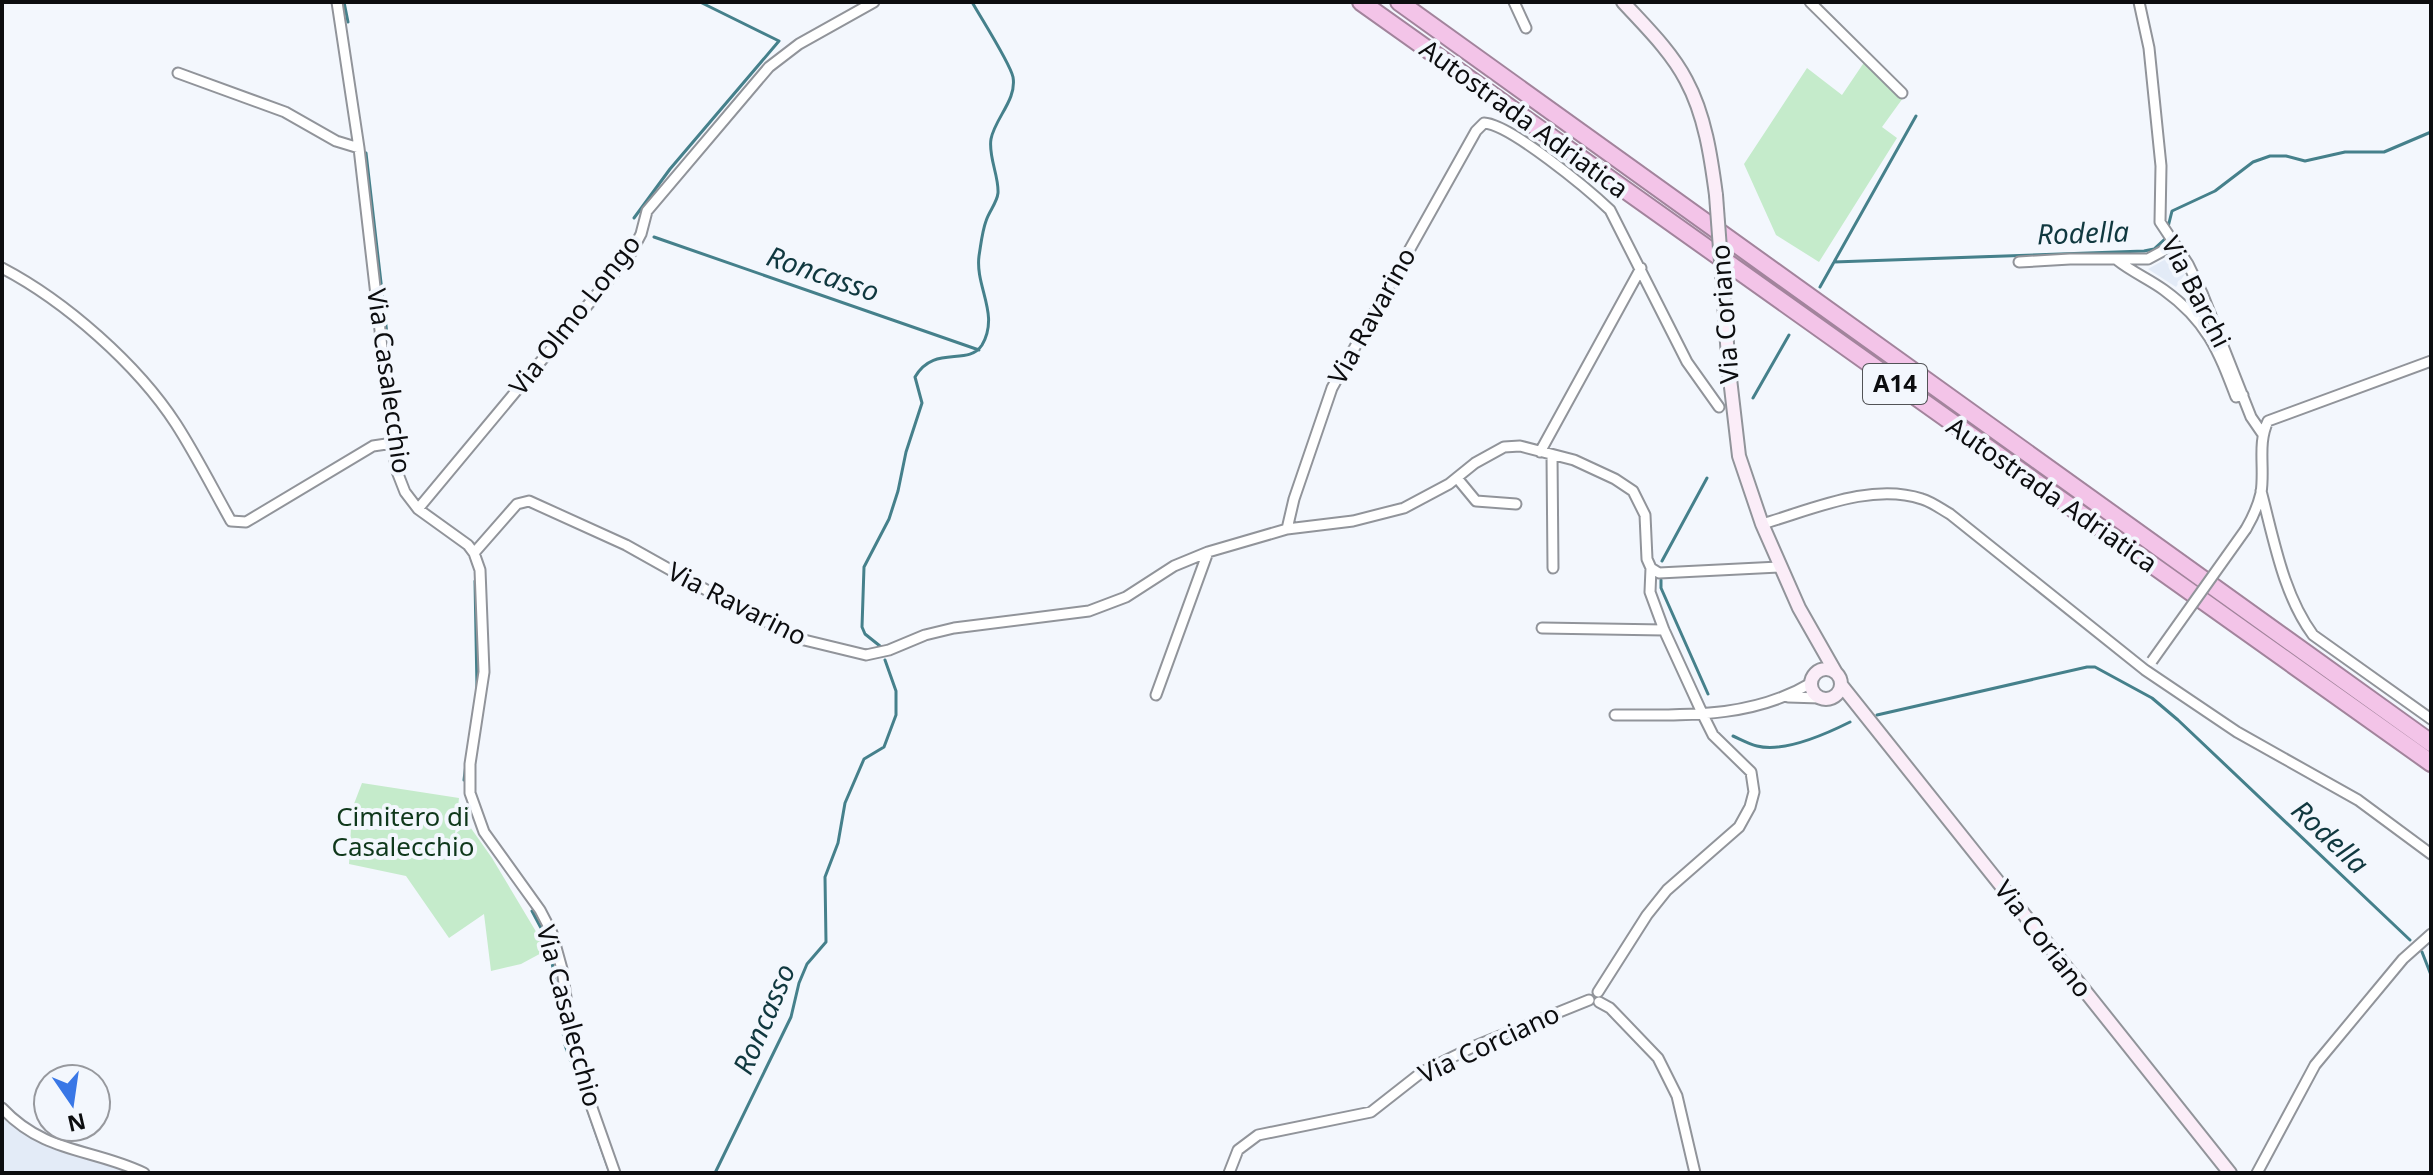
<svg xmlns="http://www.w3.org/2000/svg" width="2433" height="1175" viewBox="0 0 2433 1175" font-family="'Noto Sans',sans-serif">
<rect width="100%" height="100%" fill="#f3f7fd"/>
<path fill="#e3ebf7" d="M 2173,255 L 2185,274 L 2176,287 L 2148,269 Z
M 2,1113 L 13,1126 L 45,1146 L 136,1173 L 2,1173 Z"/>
<path fill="#c5ebcb" d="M 1865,61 L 1903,98 L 1882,127 L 1897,138 L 1819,262 L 1776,235 L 1744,164 L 1807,68 L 1842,95 Z
M 362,783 L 459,798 L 455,834 L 468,824 L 492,858 L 547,950 L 521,964 L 491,971 L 484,914 L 449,938 L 406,876 L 349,864 L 352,809 Z"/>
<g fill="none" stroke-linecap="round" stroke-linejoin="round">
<path stroke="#45808b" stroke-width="3" d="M 344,2 L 348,22
M 366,153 L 400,447
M 634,218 L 670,169 L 779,41 L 700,2
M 2168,227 L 2172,211 L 2215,191 L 2253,162 L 2270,156 L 2286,156 L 2305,161 L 2345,152 L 2384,152 L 2431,132
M 654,237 L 979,350
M 1834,262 L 2144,251 L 2154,249 L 2166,238
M 1820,287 L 1916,116
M 1753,398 L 1789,335
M 1662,561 L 1707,478
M 1661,580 L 1661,588 L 1708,694
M 475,581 L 477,689
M 880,646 L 865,634 L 862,627 L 864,567 L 889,519 L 898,491 L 906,452 L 922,403 L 915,377 C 934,344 968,367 982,345 C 1000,314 975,287 979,256 C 981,244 982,232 986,221 C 989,211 997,203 998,193 C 999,176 988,156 991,139 C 995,118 1017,100 1013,77 C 1010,63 981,18 972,2
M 1877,715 L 2087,667 L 2095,667 L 2152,698 L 2178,720 L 2410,940
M 1733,736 C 1740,739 1749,744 1757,746 C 1784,753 1826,734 1850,722
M 464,780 L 467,756
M 532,911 L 549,943 L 565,1045 L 610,1173
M 2422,952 L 2431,975
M 715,1173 L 791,1017 L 799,983 L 807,964 L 826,942 L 825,877 L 838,843 L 845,803 L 864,759 L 884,747 L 896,715 L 896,691 L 885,660"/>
<g stroke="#91949a" stroke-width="13">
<path id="minor" d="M 337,2 L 359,148 L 396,469 L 405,492 L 418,509 L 468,545 L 474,553 L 480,570 L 484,672 L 470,764 L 470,793 L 484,832 L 540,910 L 552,933 L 562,969 L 572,1040 L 585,1088 L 615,1173
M 1514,2 L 1526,28
M 1810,2 L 1902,93
M 2139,2 L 2149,48 L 2161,166 L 2160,222 L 2188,264 L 2202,293 L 2251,417 L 2262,433
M 178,73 L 285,112 L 336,141 L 359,148
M 2117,260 C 2132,272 2149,279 2164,290 C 2207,321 2218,350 2236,397 L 2243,395
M 2019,262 L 2070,259 L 2148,259 L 2174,245
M 2,268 C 65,301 137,364 176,424 C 196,455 213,489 231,521 L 246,522 L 373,446 L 393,443
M 1540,452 L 1641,268
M 1552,455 L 1553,568
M 1457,478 L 1476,501 L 1516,504
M 2261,491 C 2274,540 2283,594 2313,635 L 2431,719
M 418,509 L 631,253 L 641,234 L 647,211 L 769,67 L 799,44 L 874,2
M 1762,524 C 1811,510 1871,482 1922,499 C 1932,502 1941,509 1950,514 L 2145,670 L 2237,732 L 2358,800 L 2431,854
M 1287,529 L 1294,499 L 1332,388 L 1476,131 L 1484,123 C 1510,124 1589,190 1610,210 L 1687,362 L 1719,407
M 2246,529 C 2253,517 2258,506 2261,493 C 2265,468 2257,444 2268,421 L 2431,361
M 474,553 L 517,504 L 529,501 L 626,545 L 733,605 L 800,639 L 866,655 L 889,650 L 925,635 L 954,628 L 1089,611 L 1126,597 L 1174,566 L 1208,552 L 1287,529 L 1353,521 L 1404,508 L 1449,484 L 1475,463 L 1504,447 L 1520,446 L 1574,460 L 1615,479 L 1633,491 L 1645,515 L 1647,559 L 1651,568 L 1659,573 L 1779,567
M 1542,628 L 1664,630
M 1156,695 L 1208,552
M 1788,697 L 1820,698
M 1615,715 C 1683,715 1751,719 1811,683
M 1598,992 L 1647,915 L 1667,890 L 1739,827 L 1750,807 L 1754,792 L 1751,772 L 1713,735 L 1703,715 L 1664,630 L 1650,592 L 1651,568
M 1599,1002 L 1610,1008 L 1658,1058 L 1677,1096 L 1695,1173
M 2,1108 C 45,1154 92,1148 144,1173
M 1229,1173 L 1238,1150 L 1258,1135 L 1371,1112 L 1422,1072 L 1475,1046 L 1589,1000
M 2257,1173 L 2315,1065 L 2403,959 L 2431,934"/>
</g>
<g stroke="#91949a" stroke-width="16">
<path id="secondary" d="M 1623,2 C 1645,26 1671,51 1686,80 C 1705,115 1711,157 1716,195
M 1729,370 L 1739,456 L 1762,524 L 1799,608 L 1836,673
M1811 684a15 15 0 1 1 30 0a15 15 0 1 1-30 0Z
M 1842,686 L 2230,1173"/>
</g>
<g stroke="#a2849c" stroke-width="20">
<path id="motorway" d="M 1361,2 L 2431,763
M 1399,2 L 2431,743"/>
</g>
<use href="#minor" stroke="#fff" stroke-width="9"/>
<use href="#secondary" stroke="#fbedf8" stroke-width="12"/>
<use href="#motorway" stroke="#f3c4e8" stroke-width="16"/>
<g stroke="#91949a" stroke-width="13" stroke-linecap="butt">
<path id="minor-bridge" d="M 2152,661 L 2246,529"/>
</g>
<g stroke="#91949a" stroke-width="16" stroke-linecap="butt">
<path id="secondary-bridge" d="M 1716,195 L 1729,370"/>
</g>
<use href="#minor-bridge" stroke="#fff" stroke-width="9"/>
<use href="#secondary-bridge" stroke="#fbedf8" stroke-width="12"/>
</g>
<g text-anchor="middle" stroke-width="8" stroke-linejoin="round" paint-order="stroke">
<rect fill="#f3f7fd" stroke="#515356" stroke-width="2" x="1863" y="364" width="64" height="40" rx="6"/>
<g font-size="24" font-weight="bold" fill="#0c0d0f">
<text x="1895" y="392">A14</text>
</g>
<g font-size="26" fill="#0c0d0f" stroke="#f3f7fd">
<text transform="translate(1524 119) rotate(36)" y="9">Autostrada Adriatica</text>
<text transform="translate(2196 292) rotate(63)" y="9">Via Barchi</text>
<text transform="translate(1725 314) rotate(-94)" y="9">Via Coriano</text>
<text transform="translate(575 315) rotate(-52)" y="9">Via Olmo Longo</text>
<text transform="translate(1372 316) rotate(-61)" y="9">Via Ravarino</text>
<text transform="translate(389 381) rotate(82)" y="9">Via Casalecchio</text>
<text transform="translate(2052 495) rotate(35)" y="9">Autostrada Adriatica</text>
<text transform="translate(737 604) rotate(27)" y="9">Via Ravarino</text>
<text transform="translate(2043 939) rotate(52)" y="9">Via Coriano</text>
<text transform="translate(569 1016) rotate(75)" y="9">Via Casalecchio</text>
<text transform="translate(1489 1044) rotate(-25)" y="9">Via Corciano</text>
</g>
<g font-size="26" fill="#0f381b" stroke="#f3f7fd">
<text x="403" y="826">Cimitero di<tspan x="403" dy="30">Casalecchio</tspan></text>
</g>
<g font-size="28" font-style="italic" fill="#10383f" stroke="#f3f7fd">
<text transform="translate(2083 233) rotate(-2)" y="10">Rodella</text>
<text transform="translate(823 274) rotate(19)" y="10">Roncasso</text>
<text transform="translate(2330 837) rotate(43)" y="10">Rodella</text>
<text transform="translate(764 1019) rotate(-67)" y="10">Roncasso</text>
</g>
</g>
<rect width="2433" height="1175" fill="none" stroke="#0c0d0f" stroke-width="8"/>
<g transform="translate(72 1103) rotate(167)"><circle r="38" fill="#f3f7fd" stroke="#97999e" stroke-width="2"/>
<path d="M0-6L14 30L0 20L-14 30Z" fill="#3977e6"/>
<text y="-12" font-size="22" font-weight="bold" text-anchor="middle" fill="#0c0d0f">N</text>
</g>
</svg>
